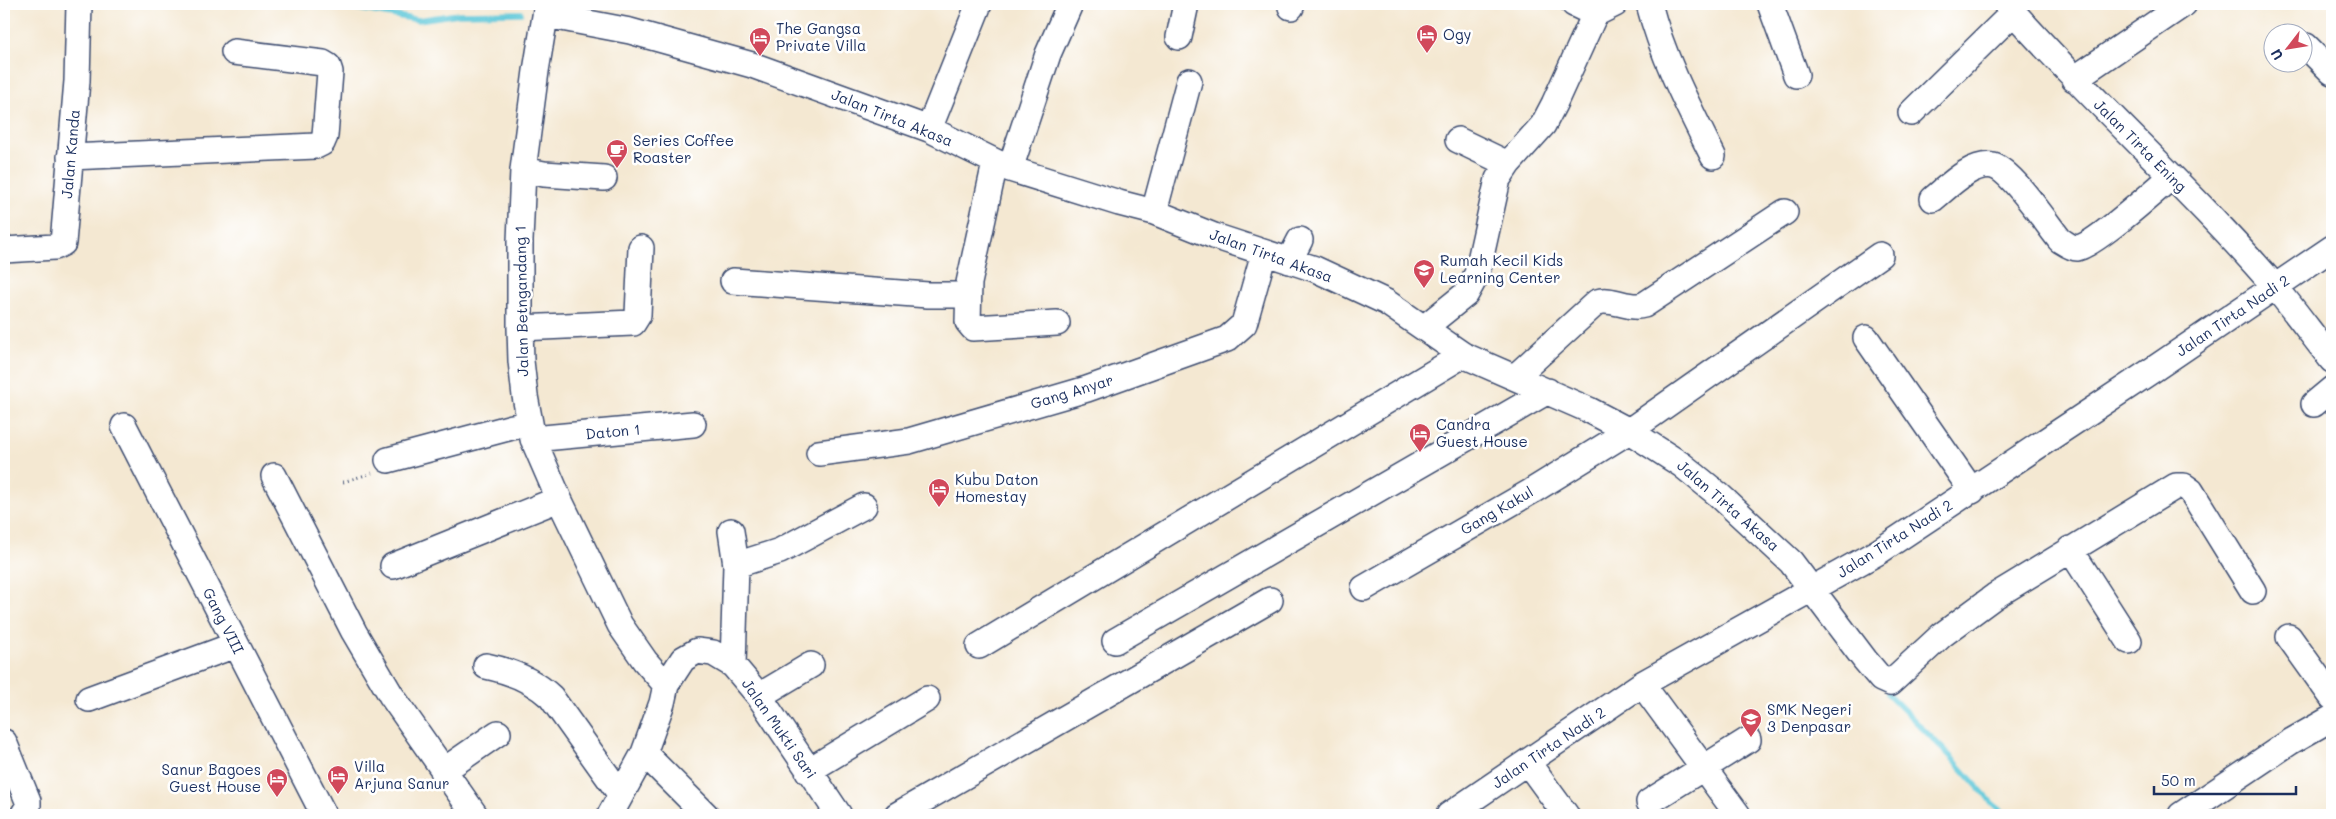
<svg xmlns="http://www.w3.org/2000/svg" width="2336" height="819" viewBox="0 0 2336 819" font-family="Mali,sans-serif">
<rect width="100%" height="100%" fill="#fff"/>
<filter id="ink" filterUnits="userSpaceOnUse"><feTurbulence type="fractalNoise" baseFrequency=".02" numOctaves="2"/><feDisplacementMap in="SourceGraphic" scale="10" xChannelSelector="R" yChannelSelector="G"/><feConvolveMatrix kernelMatrix="1 2 1 2 8 2 1 2 1" color-interpolation-filters="sRGB"/></filter>
<filter id="wash" filterUnits="userSpaceOnUse"><feTurbulence type="fractalNoise" baseFrequency=".0096" numOctaves="4" result="noise"/><feDisplacementMap in="SourceGraphic" scale="20" xChannelSelector="R" yChannelSelector="G"/><feGaussianBlur stdDeviation="1.12" result="paint"/><feColorMatrix in="noise" values="0 0 0 0 0 0 0 0 0 0 0 0 0 0 0 0 0 1.4 0 .05"/><feComposite in="paint" operator="in"/></filter>
<g filter="url(#wash)">
<rect width="100%" height="100%" fill="#f4e8d2"/>
<g fill="none" stroke-linecap="round" stroke-linejoin="round">
<path stroke="#5ec8d9" stroke-width="5.5" d="M 333,4 L 418,20 L 458,14 L 521,13
M 1888,694 L 1952,758 L 1993,804 L 2007,815"/>
</g>
</g>
<g filter="url(#ink)">
<g fill="none" stroke-linecap="round" stroke-linejoin="round">
<g stroke="#3c4b6f" stroke-width="28">
<path id="minor" d="M 547,4 L 536,71 L 523,170 L 520,241 L 520,328 L 521,361 L 525,396 L 533,439 L 559,499 L 620,625 L 645,661 L 666,685
M 1574,4 L 1595,14
M 1649,4 C 1663,58 1688,106 1713,156
M 1770,4 L 1796,75
M 2006,4 C 2092,102 2191,189 2276,288 C 2295,311 2313,336 2332,360
M 1291,7 L 1292,4
M 546,15 L 630,31 L 752,65 L 929,129 L 1010,169 L 1119,203 L 1154,212 L 1214,236 L 1315,269 L 1386,302 L 1463,355 L 1589,410 L 1629,431 L 1682,465 L 1719,495 L 1791,562 L 1865,660 L 1881,679 L 1890,683 L 1942,635 L 1995,596 L 2176,486 L 2184,486 L 2191,491 L 2253,591
M 1179,37 L 1186,4
M 2306,46 L 2332,72
M 2074,79 L 2184,4
M 1911,113 L 2014,12
M 929,129 L 979,4
M 1458,140 L 1508,164
M 70,157 L 316,146 L 322,143 L 325,136 L 330,72 L 328,66 L 323,63 L 234,52
M 995,163 L 969,283 L 968,322 L 973,328 L 1057,323
M 1010,169 L 1048,54 L 1070,4
M 523,170 L 544,174 L 604,178
M 1933,199 C 1948,187 1971,162 1993,166 C 2011,170 2047,224 2060,240 C 2065,243 2071,248 2077,248 C 2093,246 2156,190 2171,177
M 1154,212 L 1189,81
M 4,250 L 55,247 L 63,243 L 77,81 L 79,4
M 1289,261 L 1300,240
M 733,281 L 928,295 L 967,295
M 1425,327 L 1466,294 L 1477,274 L 1498,179 L 1508,164 L 1543,125 L 1554,104 L 1595,14 L 1615,4
M 520,328 L 633,323 L 638,315 L 641,248
M 1866,338 L 1972,491
M 1515,377 L 1597,302 C 1613,297 1628,310 1644,305 L 1785,212
M 2314,404 L 2332,389
M 124,426 L 324,815
M 533,439 L 693,424
M 819,453 L 909,441 L 1087,389 L 1227,339 L 1244,324 L 1264,253
M 388,460 L 512,427 L 530,424
M 274,476 L 354,632 L 391,695 L 475,815
M 731,531 L 736,565 L 733,665
M 2070,549 L 2129,641
M 736,565 L 780,551 L 864,506
M 393,566 L 559,499
M 1364,588 L 1532,491 L 1629,431 L 1880,255
M 2289,637 L 2332,697
M 1115,641 L 1548,391
M 979,646 L 1463,355
M 486,666 C 510,671 532,679 551,697 L 621,795
M 1642,684 L 1738,815
M 759,696 L 811,665
M 89,699 L 235,645
M 4,742 L 28,801 L 28,807 L 23,815
M 644,753 L 706,815
M 1528,763 L 1566,815
M 443,771 L 498,733
M 808,771 L 927,699
M 1649,802 L 1748,740
M 610,815 L 644,753 L 662,703 L 666,685 L 683,659 L 697,651 L 713,653 L 733,665 L 759,696 L 839,815
M 897,815 L 1270,600
M 1449,815 L 1642,684 L 1878,552 L 2151,371 L 2332,248
M 2181,815 L 2290,742 L 2332,718"/>
</g>
<path stroke="#3c4b6f" stroke-width="3" stroke-dasharray="1 4" stroke-linecap="butt" d="M 343,482 L 372,473"/>
<use href="#minor" stroke="#fff" stroke-width="25"/>
</g>
</g>
<defs>
<g id="hotel-pin" transform="scale(1.125)"><path d="M0 17L-7.5 6A9.5 9.5 0 1 1 7.5 6Z" fill="#d1495b" stroke="#fff"/><path d="M-6-4.5h1.5V1H6V5H4.5V3h-9V5H-6ZM-4 0a1.8 1.8 0 1 1 3.6 0ZM.5 0V-2.5h3Q6-2.5 6 0Z" fill="#fff"/></g>
<g id="cafe-pin" transform="scale(1.125)"><path d="M0 17L-7.5 6A9.5 9.5 0 1 1 7.5 6Z" fill="#d1495b" stroke="#fff"/><path d="M-5.5-4.5H6V0H3Q3 3.5 0 3.5H-2.5Q-5.5 3.5-5.5 0ZM3-3.2v2h1.7v-2ZM-6 4.5H4V6H-6Z" fill="#fff"/></g>
<g id="school-pin" transform="scale(1.125)"><path d="M0 17L-7.5 6A9.5 9.5 0 1 1 7.5 6Z" fill="#d1495b" stroke="#fff"/><path d="M0-5L7-2L0 1L-7-2ZM-4 1L0 2.5L4 1V4Q0 6-4 4Z" fill="#fff"/></g>
</defs>
<g fill-rule="evenodd">
<use href="#hotel-pin" x="1427" y="35"/>
<use href="#hotel-pin" x="760" y="38"/>
<use href="#cafe-pin" x="617" y="150"/>
<use href="#school-pin" x="1424" y="270"/>
<use href="#hotel-pin" x="1420" y="434"/>
<use href="#hotel-pin" x="939" y="489"/>
<use href="#school-pin" x="1751" y="719"/>
<use href="#hotel-pin" x="338" y="776"/>
<use href="#hotel-pin" x="277" y="779"/>
</g>
<g text-anchor="middle" stroke-width="5" stroke-linejoin="round" paint-order="stroke">
<g font-size="15" fill="#1b2f5e" stroke="#fff" text-anchor="start">
<text x="776" y="34">The Gangsa<tspan x="776" dy="17">Private Villa</tspan></text>
<text x="1443" y="40">Ogy</text>
<text x="633" y="146">Series Coffee<tspan x="633" dy="17">Roaster</tspan></text>
<text x="1440" y="266">Rumah Kecil Kids<tspan x="1440" dy="17">Learning Center</tspan></text>
<text x="1436" y="430">Candra<tspan x="1436" dy="17">Guest House</tspan></text>
<text x="955" y="485">Kubu Daton<tspan x="955" dy="17">Homestay</tspan></text>
<text x="1767" y="715">SMK Negeri<tspan x="1767" dy="17">3 Denpasar</tspan></text>
<text x="354" y="772">Villa<tspan x="354" dy="17">Arjuna Sanur</tspan></text>
<text x="261" y="775" text-anchor="end">Sanur Bagoes<tspan x="261" dy="17">Guest House</tspan></text>
</g>
<g font-size="15" fill="#1b2f5e" stroke="#fff">
<text transform="translate(892 118) rotate(22)" y="5">Jalan Tirta Akasa</text>
<text transform="translate(2140 146) rotate(45)" y="5">Jalan Tirta Ening</text>
<text transform="translate(71 154) rotate(-85)" y="5">Jalan Kanda</text>
<text transform="translate(1271 256) rotate(20)" y="5">Jalan Tirta Akasa</text>
<text transform="translate(522 301) rotate(-91)" y="5">Jalan Betngandang 1</text>
<text transform="translate(2233 316) rotate(-34)" y="5">Jalan Tirta Nadi 2</text>
<text transform="translate(1072 392) rotate(-17)" y="5">Gang Anyar</text>
<text transform="translate(613 432) rotate(-5)" y="5">Daton 1</text>
<text transform="translate(1728 506) rotate(41)" y="5">Jalan Tirta Akasa</text>
<text transform="translate(1497 511) rotate(-30)" y="5">Gang Kakul</text>
<text transform="translate(1895 539) rotate(-32)" y="5">Jalan Tirta Nadi 2</text>
<text transform="translate(223 621) rotate(63)" y="5">Gang VIII</text>
<text transform="translate(779 729) rotate(55)" y="5">Jalan Mukti Sari</text>
<text transform="translate(1549 748) rotate(-34)" y="5">Jalan Tirta Nadi 2</text>
</g>
</g>
<rect width="2336" height="819" fill="none" stroke="#fff" stroke-width="20"/>
<g transform="translate(2288 48) rotate(239)"><circle r="24" fill="#ffffff" stroke="#a4acbf"/>
<path d="M0-4L9 19L0 12L-9 19Z" fill="#d1495b"/>
<text y="-8" font-size="14" font-weight="bold" text-anchor="middle" fill="#1b2f5e">U</text>
</g>
<path d="M2154 786v8h142v-8" fill="none" stroke="#1b2f5e" stroke-width="2.5"/>
<text x="2161" y="786" font-size="15" fill="#1b2f5e" stroke="#ffffff" stroke-width="4" paint-order="stroke">50 m</text>
</svg>
